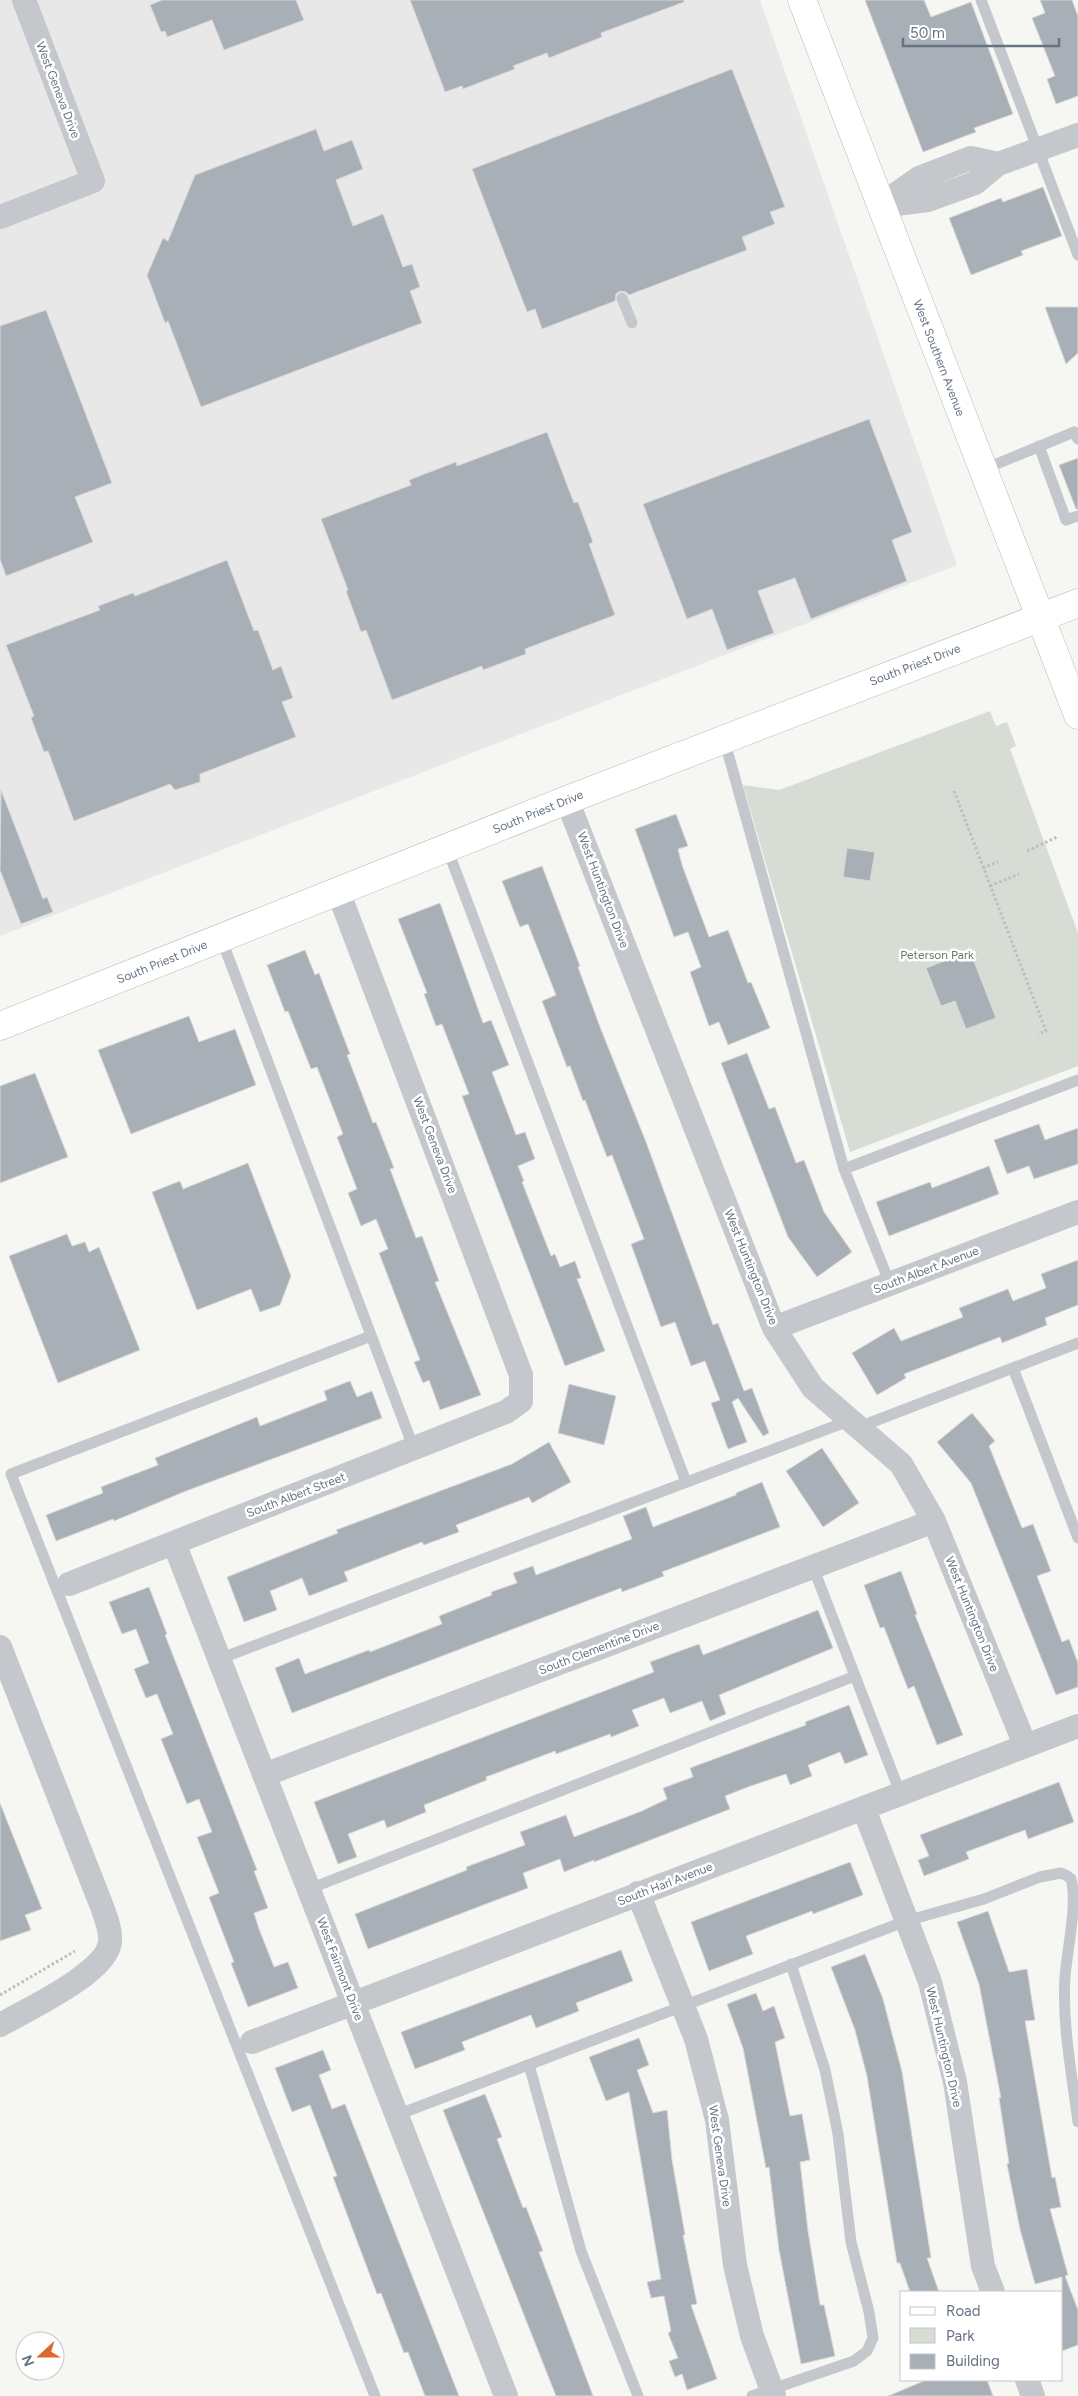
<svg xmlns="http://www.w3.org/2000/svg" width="1078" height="2396" viewBox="0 0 1078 2396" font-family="Figtree,sans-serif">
<rect width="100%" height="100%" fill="#f6f6f3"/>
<path fill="#e7e8e7" d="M 0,0 L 760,0 L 957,565 L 0,936 Z"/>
<path fill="#d7ddd4" d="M 990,711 L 996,726 L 1007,722 L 1016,746 L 1010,749 L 1078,933 L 1078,1066 L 850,1152 L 743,785 L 779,790 Z"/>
<path fill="#a9afb6" stroke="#d8d8d6" d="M 162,0 L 296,0 L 304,20 L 224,50 L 212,20 L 167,37 L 165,31 L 161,32 L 150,5 Z
M 410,0 L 684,0 L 684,2 L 601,33 L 602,37 L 549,58 L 547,53 L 513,66 L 515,69 L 463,89 L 462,86 L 445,92 Z
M 865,0 L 924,0 L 931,17 L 971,2 L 1013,114 L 974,128 L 976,132 L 923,152 Z
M 1040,0 L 1072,0 L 1078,16 L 1078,96 L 1056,104 L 1047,79 L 1055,76 L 1032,18 L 1045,13 Z
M 732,69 L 785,207 L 770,212 L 775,224 L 742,237 L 747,250 L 629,295 L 626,292 L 620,291 L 616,294 L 615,301 L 542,329 L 535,309 L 527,312 L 472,169 Z
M 316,129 L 324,151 L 352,140 L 363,169 L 336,180 L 353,226 L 383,214 L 403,267 L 412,264 L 420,287 L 410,291 L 422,323 L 201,407 L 168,321 L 165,323 L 147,275 L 163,238 L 168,241 L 195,175 Z
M 1043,187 L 1062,236 L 1021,251 L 1023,255 L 971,275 L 949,218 L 1001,198 L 1003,202 Z
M 1045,307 L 1078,307 L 1078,353 L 1066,364 Z
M 46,310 L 112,483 L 75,497 L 93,542 L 6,576 L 0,559 L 0,326 Z
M 869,419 L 912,532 L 892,540 L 907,581 L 811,619 L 795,578 L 758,591 L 774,633 L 727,650 L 712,609 L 687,619 L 643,504 Z
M 547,432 L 574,503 L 578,502 L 593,542 L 589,544 L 615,615 L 525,649 L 526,654 L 483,670 L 482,666 L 392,700 L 366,630 L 361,632 L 346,591 L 348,590 L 321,519 L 411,485 L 409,480 L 456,462 L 457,466 Z
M 1078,458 L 1078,509 L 1076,509 L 1059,465 Z
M 227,560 L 254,631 L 258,630 L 273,670 L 281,666 L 293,698 L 282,702 L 296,737 L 200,774 L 200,782 L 175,790 L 170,784 L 74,821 L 48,751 L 44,752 L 31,718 L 34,716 L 6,645 L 100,610 L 98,606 L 133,593 L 135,596 Z
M 1,790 L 43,899 L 47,897 L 53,912 L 21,924 L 0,870 Z
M 676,814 L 688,846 L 678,849 L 682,865 L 709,937 L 728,930 L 748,983 L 751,982 L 770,1028 L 728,1045 L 719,1022 L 709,1026 L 690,972 L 701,967 L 688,932 L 674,937 L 635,829 Z
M 847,848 L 875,852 L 870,881 L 843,877 Z
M 542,866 L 580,966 L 578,967 L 600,1027 L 646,1142 L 713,1325 L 718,1323 L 744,1391 L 752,1388 L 769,1433 L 763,1436 L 738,1398 L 732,1402 L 747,1442 L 728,1449 L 711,1403 L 720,1400 L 705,1361 L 691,1366 L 675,1322 L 661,1327 L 631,1244 L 644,1239 L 612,1155 L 607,1157 L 585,1100 L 583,1101 L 570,1066 L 567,1067 L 542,1001 L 556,995 L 528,924 L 520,927 L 502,881 Z
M 440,903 L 483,1023 L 491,1020 L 509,1065 L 492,1072 L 516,1135 L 525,1132 L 535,1159 L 518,1166 L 524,1181 L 522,1182 L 551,1256 L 555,1254 L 560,1267 L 575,1261 L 581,1278 L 577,1279 L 605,1351 L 565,1366 L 462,1096 L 469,1094 L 442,1024 L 436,1026 L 424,994 L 427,993 L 398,919 Z
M 305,950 L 315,975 L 319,973 L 350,1054 L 347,1055 L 373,1123 L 376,1122 L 394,1168 L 390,1169 L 416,1238 L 422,1236 L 439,1281 L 435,1282 L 481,1395 L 440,1410 L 429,1380 L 423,1383 L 414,1362 L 420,1360 L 379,1253 L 388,1249 L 376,1219 L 361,1226 L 348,1193 L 357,1189 L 337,1137 L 343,1134 L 317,1067 L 311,1069 L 288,1011 L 285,1012 L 267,965 Z
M 970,951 L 996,1018 L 966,1029 L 955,1001 L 941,1006 L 926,968 Z
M 189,1016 L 199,1042 L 235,1029 L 256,1085 L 131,1134 L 98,1050 Z
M 747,1053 L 769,1109 L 775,1107 L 796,1163 L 804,1160 L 824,1212 L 852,1252 L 817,1277 L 788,1237 L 721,1063 Z
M 35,1073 L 68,1157 L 0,1183 L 0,1086 Z
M 1039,1124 L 1045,1140 L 1078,1128 L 1078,1164 L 1034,1179 L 1029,1166 L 1007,1174 L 994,1140 Z
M 248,1163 L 291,1276 L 280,1305 L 260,1312 L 251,1289 L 197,1310 L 152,1192 L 180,1181 L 183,1189 Z
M 989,1166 L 999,1194 L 889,1236 L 876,1202 L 930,1182 L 932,1188 Z
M 67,1234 L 72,1246 L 85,1242 L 89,1252 L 99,1247 L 140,1350 L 58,1383 L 9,1256 Z
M 1078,1260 L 1078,1305 L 1045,1318 L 1047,1325 L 1002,1343 L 1000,1337 L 904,1374 L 906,1378 L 877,1395 L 852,1353 L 894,1328 L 901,1341 L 963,1317 L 959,1308 L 1008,1289 L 1013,1301 L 1046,1288 L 1041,1274 Z
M 350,1381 L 357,1397 L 372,1391 L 382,1418 L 186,1491 L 114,1521 L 113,1519 L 56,1541 L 46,1515 L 103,1493 L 101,1487 L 158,1465 L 155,1458 L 257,1417 L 260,1426 L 327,1400 L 324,1391 Z
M 569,1384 L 616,1396 L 604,1445 L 558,1433 Z
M 972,1413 L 995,1441 L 989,1446 L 1022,1528 L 1033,1524 L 1051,1571 L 1037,1576 L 1062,1642 L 1069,1639 L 1078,1663 L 1078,1687 L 1056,1695 L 971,1483 L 937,1442 Z
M 549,1442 L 571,1482 L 532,1503 L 529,1497 L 456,1525 L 459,1532 L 424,1545 L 422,1542 L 344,1572 L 348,1581 L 309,1596 L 302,1578 L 270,1591 L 277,1610 L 244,1622 L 227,1577 L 338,1533 L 336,1530 L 512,1464 Z
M 822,1448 L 859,1503 L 823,1527 L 786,1471 Z
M 762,1482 L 780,1527 L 662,1572 L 664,1576 L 622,1592 L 621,1588 L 292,1713 L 275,1668 L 299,1658 L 305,1674 L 369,1650 L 370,1652 L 442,1624 L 439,1616 L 492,1595 L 491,1592 L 517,1583 L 513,1573 L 533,1566 L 536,1575 L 632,1539 L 623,1516 L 646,1507 L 653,1527 L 736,1495 L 736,1493 Z
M 901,1571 L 917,1614 L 915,1615 L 963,1735 L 937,1745 L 914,1686 L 908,1689 L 884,1627 L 880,1628 L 864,1585 Z
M 149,1587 L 167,1634 L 165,1635 L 257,1870 L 254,1871 L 268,1908 L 254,1913 L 259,1929 L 274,1967 L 288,1962 L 298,1988 L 248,2007 L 231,1963 L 234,1962 L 209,1897 L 219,1893 L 197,1837 L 212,1832 L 199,1799 L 187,1804 L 161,1739 L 173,1734 L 157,1694 L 146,1698 L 134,1669 L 149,1663 L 136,1629 L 122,1634 L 109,1602 Z
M 818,1610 L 833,1648 L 719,1695 L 726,1714 L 710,1721 L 702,1701 L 670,1713 L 664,1698 L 632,1710 L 639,1726 L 611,1737 L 610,1734 L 556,1754 L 555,1751 L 486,1777 L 487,1780 L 424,1805 L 426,1812 L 387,1828 L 384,1820 L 348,1834 L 357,1857 L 338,1864 L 314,1802 L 654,1672 L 650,1662 L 699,1644 L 703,1655 Z
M 849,1705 L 868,1755 L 845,1764 L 840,1752 L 808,1765 L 812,1776 L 790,1785 L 786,1774 L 748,1787 L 725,1796 L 730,1809 L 594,1862 L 594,1860 L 564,1872 L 560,1859 L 523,1873 L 528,1888 L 368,1949 L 355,1914 L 467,1870 L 466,1867 L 525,1845 L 520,1832 L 566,1815 L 574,1837 L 642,1811 L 667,1799 L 663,1788 L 693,1777 L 690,1768 L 806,1725 L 805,1722 Z
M 1059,1782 L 1074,1822 L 1028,1839 L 1025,1830 L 966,1852 L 969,1859 L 924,1876 L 918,1860 L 929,1856 L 920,1835 Z
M 0,1803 L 42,1909 L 25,1915 L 31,1930 L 0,1941 Z
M 850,1862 L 863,1895 L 813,1914 L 812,1911 L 746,1936 L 753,1954 L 709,1971 L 691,1922 Z
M 988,1911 L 1009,1972 L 1027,1969 L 1035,2020 L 1025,2021 L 1052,2178 L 1055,2177 L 1061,2207 L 1050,2209 L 1068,2275 L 1065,2276 L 1078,2310 L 1078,2345 L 1062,2351 L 1062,2277 L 1035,2284 L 1020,2229 L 1007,2164 L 1009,2163 L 999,2098 L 1001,2098 L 979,1984 L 957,1922 Z
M 621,1950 L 633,1981 L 576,2003 L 579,2011 L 536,2028 L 531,2015 L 462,2042 L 465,2050 L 415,2069 L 401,2032 Z
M 865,1954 L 883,1999 L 902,2072 L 931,2258 L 927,2258 L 939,2292 L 910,2292 L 900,2263 L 897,2263 L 867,2076 L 855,2030 L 831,1967 Z
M 756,1993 L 763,2011 L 774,2006 L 785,2038 L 775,2042 L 790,2116 L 802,2114 L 810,2160 L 800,2162 L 808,2231 L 820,2305 L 824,2305 L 835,2356 L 801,2364 L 779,2250 L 769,2167 L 766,2168 L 743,2048 L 727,2004 Z
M 639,2038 L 649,2065 L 637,2070 L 653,2113 L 667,2110 L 672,2160 L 685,2235 L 683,2235 L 697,2304 L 691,2305 L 717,2379 L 687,2390 L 682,2374 L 675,2377 L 669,2361 L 678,2358 L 668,2333 L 671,2331 L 664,2296 L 651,2298 L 647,2282 L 661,2279 L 629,2092 L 606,2101 L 589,2057 Z
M 323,2050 L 331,2070 L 319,2075 L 332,2109 L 345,2104 L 459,2396 L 425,2396 L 408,2352 L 404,2353 L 381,2293 L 377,2294 L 333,2177 L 337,2176 L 310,2105 L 292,2112 L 275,2068 Z
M 485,2094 L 502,2137 L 497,2139 L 523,2208 L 526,2207 L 543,2251 L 539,2252 L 544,2265 L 593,2396 L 556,2396 L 443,2110 Z
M 926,2380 L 987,2380 L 993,2396 L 888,2396 Z"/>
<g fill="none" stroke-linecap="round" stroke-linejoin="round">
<g stroke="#b6babf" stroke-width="29">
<path id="secondary" d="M 802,0 L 1078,715
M 0,1026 L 567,800 L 1078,603"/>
</g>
<path stroke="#bcbec0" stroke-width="3" stroke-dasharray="2.5 2.5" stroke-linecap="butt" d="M 954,791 L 1046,1031 L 1038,1034
M 1027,851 L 1057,837
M 983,868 L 998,862
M 990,886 L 1019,874
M 0,1995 L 75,1951"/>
<path stroke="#c4c7cb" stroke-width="11" d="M 981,0 L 1078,255
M 622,298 L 632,323
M 1039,446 L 1066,520 L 1078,516
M 982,470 L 1074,432 L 1078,439
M 724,739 L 844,1169 L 890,1284
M 447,848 L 686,1482
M 221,938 L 414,1449
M 844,1169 L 1078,1080
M 371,1336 L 11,1474 L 375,2396
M 1013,1368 L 1078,1538
M 859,1427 L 1078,1343
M 813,1567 L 901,1795
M 219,1659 L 851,1420
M 309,1889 L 855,1676
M 529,2065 L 581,2251 L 638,2396
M 397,2115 L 906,1921 L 984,1899 L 1040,1877 L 1061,1873 C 1064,1874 1069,1877 1071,1879 C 1078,1902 1067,1951 1065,1977 C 1062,2025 1072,2074 1078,2122
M 752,2396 L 854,2361 L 867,2351 L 873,2338 L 869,2312 L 851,2242 L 838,2134 L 825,2070 L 791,1964"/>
<path stroke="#c4c7cb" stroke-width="24" d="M 882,204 L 919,178 L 971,158 L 998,164
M 880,206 L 928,200 L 975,183 L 998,164 L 1078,135
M 0,217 L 93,181 L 24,0
M 567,800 L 774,1328 L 813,1388 L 901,1464 L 934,1521 L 1025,1745
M 774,1328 L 1078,1212
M 174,1543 L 506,2396
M 69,1584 L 506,1412 L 521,1401 L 521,1375 L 338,891
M 0,1647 L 101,1904 C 105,1915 111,1929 110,1941 C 109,1972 26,2010 0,2025
M 264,1775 L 934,1521
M 864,1809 L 930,1982 L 955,2082 L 983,2266 L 993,2292
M 638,1893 L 696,2039 L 717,2120 L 735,2265 L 752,2336 L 774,2396
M 252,2042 L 1078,1726
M 1027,2380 L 1033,2396"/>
<use href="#secondary" stroke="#fff" stroke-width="28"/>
</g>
<g text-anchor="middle" stroke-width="5" stroke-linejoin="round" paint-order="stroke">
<g font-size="12" fill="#667383" stroke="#fff">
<text transform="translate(58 90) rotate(69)" y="4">West Geneva Drive</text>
<text transform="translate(939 358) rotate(69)" y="4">West Southern Avenue</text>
<text transform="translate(915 665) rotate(-21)" y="4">South Priest Drive</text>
<text transform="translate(538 812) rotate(-22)" y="4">South Priest Drive</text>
<text transform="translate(603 890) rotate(69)" y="4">West Huntington Drive</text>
<text transform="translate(162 962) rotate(-22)" y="4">South Priest Drive</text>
<text transform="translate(435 1145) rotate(69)" y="4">West Geneva Drive</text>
<text transform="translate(751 1267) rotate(68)" y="4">West Huntington Drive</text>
<text transform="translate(926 1270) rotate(-21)" y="4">South Albert Avenue</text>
<text transform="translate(296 1495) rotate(-21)" y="4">South Albert Street</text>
<text transform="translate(972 1614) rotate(68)" y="4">West Huntington Drive</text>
<text transform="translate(599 1648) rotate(-21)" y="4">South Clementine Drive</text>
<text transform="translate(665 1884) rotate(-21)" y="4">South Harl Avenue</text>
<text transform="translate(340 1969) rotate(69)" y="4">West Fairmont Drive</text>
<text transform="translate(944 2047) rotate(77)" y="4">West Huntington Drive</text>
<text transform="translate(720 2156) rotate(82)" y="4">West Geneva Drive</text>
</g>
<g font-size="12" fill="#677b65" stroke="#fff">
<text x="937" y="959">Peterson Park</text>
</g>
</g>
<rect x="900" y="2291" width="162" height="90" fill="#ffffff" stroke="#c2c7cd"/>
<rect x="910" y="2307" width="25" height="8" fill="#ffffff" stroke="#c2c7cd"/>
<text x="946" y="2316" font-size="15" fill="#667383">Road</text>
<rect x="910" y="2328" width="25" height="15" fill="#d7ddd4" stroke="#c2c7cd"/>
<text x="946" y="2341" font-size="15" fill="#667383">Park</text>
<rect x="910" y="2354" width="25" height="15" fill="#a9afb6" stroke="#c2c7cd"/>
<text x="946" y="2366" font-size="15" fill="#667383">Building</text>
<g transform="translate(40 2356) rotate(249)"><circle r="24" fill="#ffffff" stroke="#c2c7cd"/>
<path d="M0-4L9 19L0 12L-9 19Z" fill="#dd692c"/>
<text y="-8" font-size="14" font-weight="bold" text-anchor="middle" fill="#667383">N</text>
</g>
<path d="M903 38v8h156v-8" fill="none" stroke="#667383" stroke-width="2.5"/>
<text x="910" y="38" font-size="15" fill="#667383" stroke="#ffffff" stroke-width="4" paint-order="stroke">50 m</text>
</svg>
